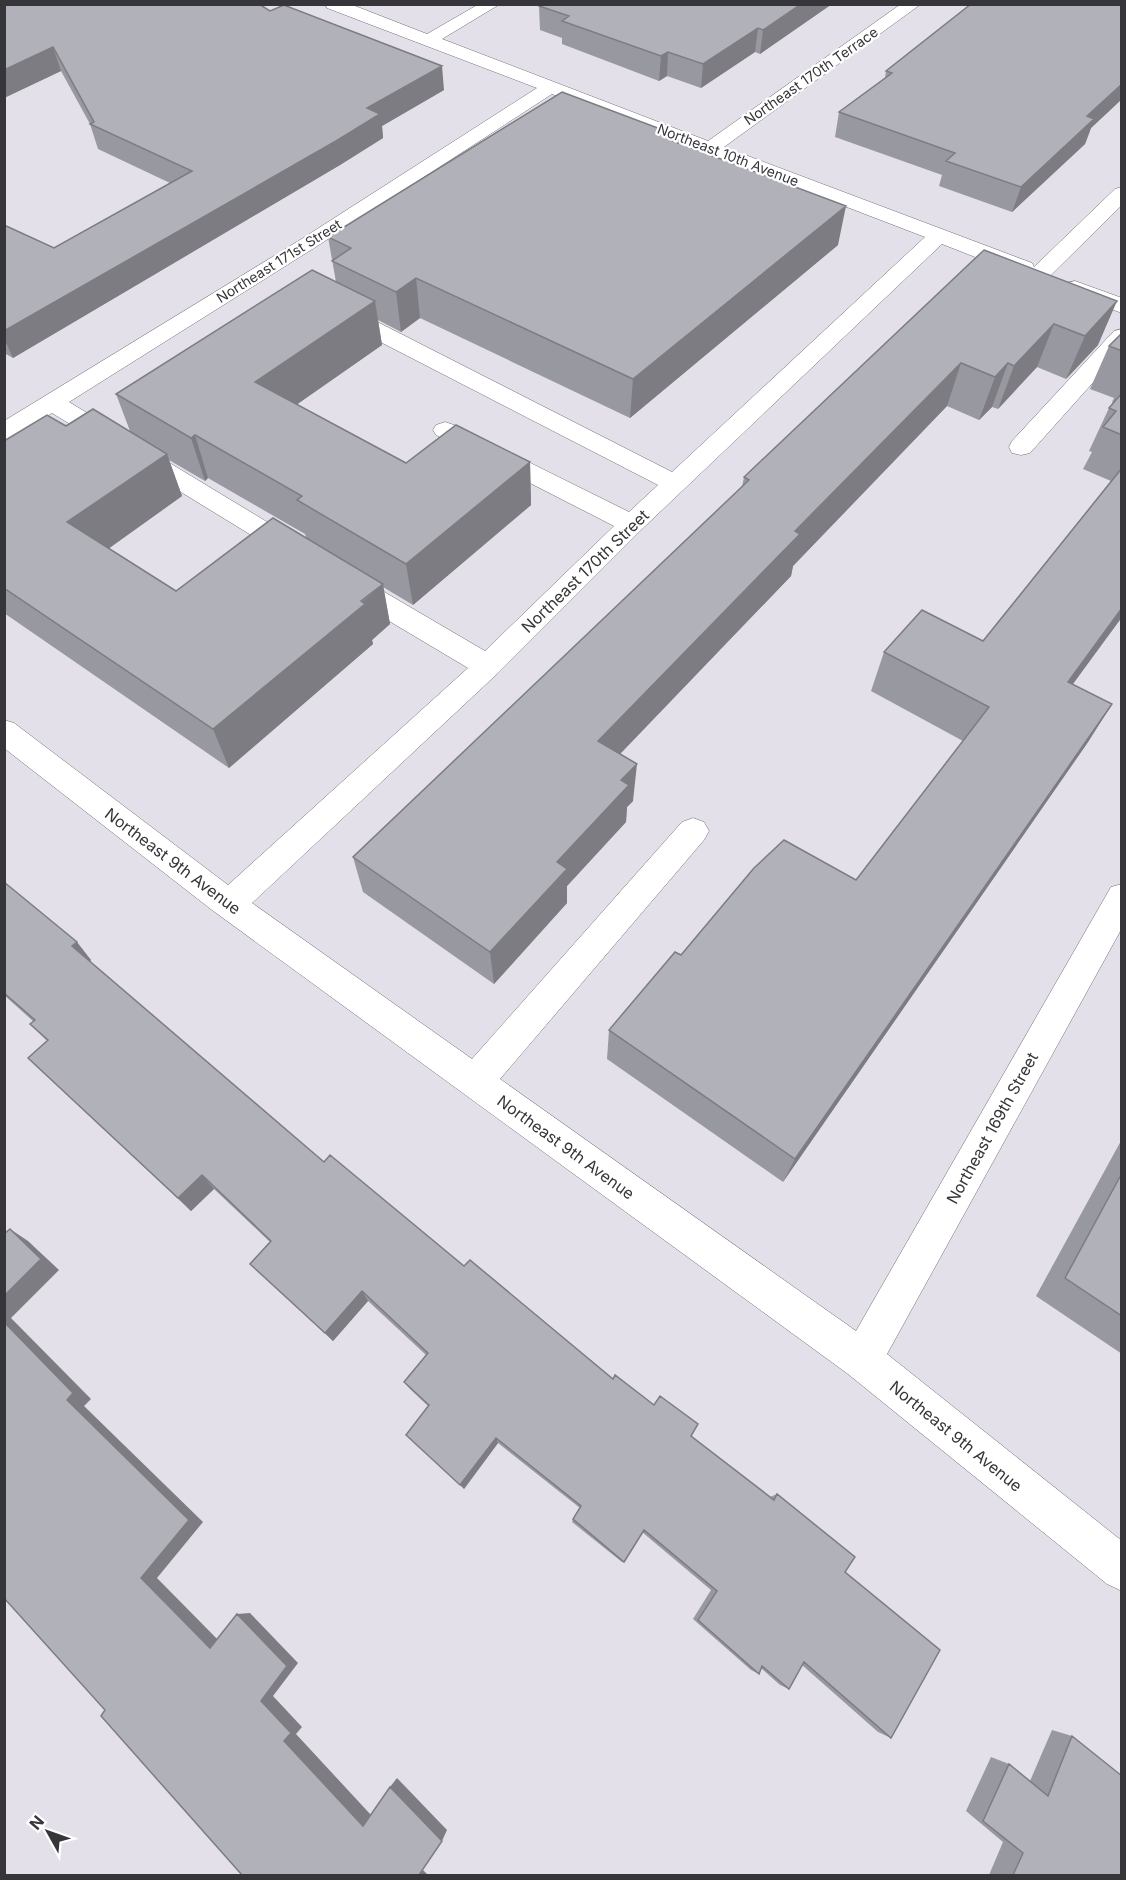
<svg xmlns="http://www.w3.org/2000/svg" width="1126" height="1880" viewBox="0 0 1126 1880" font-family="Inter,sans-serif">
<rect width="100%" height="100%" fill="#e4e0ea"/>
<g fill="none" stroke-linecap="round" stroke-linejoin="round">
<g stroke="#706d75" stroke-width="1">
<path id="minor" d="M 325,4 L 350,4 L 427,34 L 479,4 L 500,4 L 442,39 L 708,141 L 901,4 L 921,4 L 724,147 L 1032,263 L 1034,267 L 1115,189 L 1122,187 L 1122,205 L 1047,279 L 1039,280 L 1031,279 L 1029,273 L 1016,273 L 942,244 L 641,530 L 498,673 L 252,903 L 472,1059 L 682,822 L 693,818 L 704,822 L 709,831 L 704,840 L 500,1079 L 856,1331 L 1111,887 L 1122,884 L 1122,928 L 887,1354 L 1122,1541 L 1122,1591 L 1107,1584 L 848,1374 L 212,910 L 4,748 L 4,720 L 14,723 L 228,885 L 468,668 L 337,590 L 334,583 L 337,576 L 347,574 L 357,576 L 485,651 L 614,526 L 436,435 L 433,430 L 436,425 L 445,422 L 454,425 L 629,512 L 658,485 L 332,317 L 329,312 L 332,307 L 340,305 L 348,307 L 672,472 L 925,237 L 552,94 L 314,248 L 69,402 L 305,545 L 309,551 L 305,557 L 296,560 L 287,557 L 52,413 L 13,437 L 4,440 L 4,421 L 300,240 L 537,88 L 327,8 Z
M 1075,281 L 1122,298 L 1122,313 L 1067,293 L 1064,288 L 1067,283 Z
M 1122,329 L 1122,350 L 1030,453 L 1021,455 L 1012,453 L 1009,447 L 1012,441 L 1114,331 Z"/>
</g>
<use href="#minor" fill="#fff" fill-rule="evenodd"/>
</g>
<path fill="#9898a0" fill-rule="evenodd" d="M 4,4 L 270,11 L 444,90 L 382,126 L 383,138 L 340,165 L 13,358 L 4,353 L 4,225 L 54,248 L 170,183 L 98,149 L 90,124 L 61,71 L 4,98 Z
M 541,4 L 832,4 L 760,54 L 755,52 L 701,88 L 667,76 L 659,81 L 562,44 L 562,38 L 540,30 L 539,6 Z
M 1122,4 L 1122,99 L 1091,128 L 1085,144 L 1012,212 L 939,186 L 942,175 L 835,137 L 839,112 L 885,78 L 886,71 Z
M 679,136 L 679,143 L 838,245 L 630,418 L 420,318 L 401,332 L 378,320 L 382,345 L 296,405 L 406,463 L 530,462 L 531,505 L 413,605 L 383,587 L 390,624 L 372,640 L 373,644 L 229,768 L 4,613 L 4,441 L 66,426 L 130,431 L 116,394 L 336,282 L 328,237 ZM 169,460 L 205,481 L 208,478 L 305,534 L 306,537 L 176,591 L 108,549 L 182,496 Z
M 984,250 L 1098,345 L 1066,379 L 1037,367 L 998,409 L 992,407 L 979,420 L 947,406 L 793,566 L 791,576 L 620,754 L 633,801 L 627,807 L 626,822 L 567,886 L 567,903 L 494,984 L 363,892 L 353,857 L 742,487 L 744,477 Z
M 1122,333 L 1122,617 L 1072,684 L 1112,704 L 1088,742 L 783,1182 L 607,1059 L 609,1030 L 856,880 L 963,741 L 871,691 L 884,652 L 983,641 L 1111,481 L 1083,469 L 1092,452 L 1089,451 L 1109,408 L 1113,403 L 1112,402 L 1114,398 L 1090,389 L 1109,346 Z
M 4,882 L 91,960 L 90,962 L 324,1162 L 464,1266 L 613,1379 L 691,1436 L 770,1497 L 777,1494 L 845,1572 L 891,1738 L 878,1732 L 802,1665 L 789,1689 L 780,1685 L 761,1668 L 759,1674 L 751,1670 L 693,1619 L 711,1590 L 642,1532 L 624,1562 L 622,1562 L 572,1522 L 573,1519 L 580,1508 L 498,1443 L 464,1489 L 428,1406 L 410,1389 L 404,1382 L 426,1355 L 368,1301 L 333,1341 L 250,1264 L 270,1242 L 214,1189 L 191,1211 L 28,1058 L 47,1041 L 30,1024 L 34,1022 L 4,995 Z
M 1122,1139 L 1122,1354 L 1036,1296 Z
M 1052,1730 L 1072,1736 L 1122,1875 L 989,1875 L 1003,1842 L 966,1811 L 991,1757 L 1009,1764 L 1030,1781 Z"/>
<path fill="#7c7c82" d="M 801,4 L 832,4 L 760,54 L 763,30 Z
M 758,28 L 755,52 L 701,88 L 703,64 Z
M 53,47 L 61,71 L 4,98 L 4,70 Z
M 668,52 L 667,76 L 659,81 L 661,56 Z
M 442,66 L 444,90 L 382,126 L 383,138 L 340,165 L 13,358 L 4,338 L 4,331 L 367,108 Z
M 1122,84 L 1122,99 L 1091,128 L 1085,144 L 1012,212 L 1021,187 L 1087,116 Z
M 679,136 L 676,175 L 673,141 Z
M 846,206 L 838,245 L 630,418 L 633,379 Z
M 416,278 L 420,318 L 401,332 L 396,292 Z
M 375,301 L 382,345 L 266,426 L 255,382 Z
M 1117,301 L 1098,345 L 1066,379 L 1085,336 Z
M 1054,324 L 1037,367 L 998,409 L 1014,366 Z
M 961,363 L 947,406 L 793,566 L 791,576 L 596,779 L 598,741 L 795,531 Z
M 1008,363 L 992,407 L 979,420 L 995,377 Z
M 195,435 L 208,478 L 205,481 L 191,438 Z
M 167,454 L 182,496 L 87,564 L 67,522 Z
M 530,462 L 531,505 L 413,605 L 406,564 Z
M 383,584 L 390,624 L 372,640 L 373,644 L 229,768 L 213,729 Z
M 1122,608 L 1122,617 L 1046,721 L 1068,682 Z
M 1112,704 L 1088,742 L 783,1182 L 795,1159 Z
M 637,764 L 633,801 L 627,807 L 626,822 L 567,886 L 567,903 L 494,984 L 490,952 L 557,862 L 621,780 Z
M 77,942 L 91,960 L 86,965 L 72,946 Z
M 202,1175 L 214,1189 L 191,1211 L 178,1198 Z
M 10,1229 L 28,1241 L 59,1270 L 11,1318 L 91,1399 L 84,1406 L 203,1522 L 157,1578 L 224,1646 L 210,1648 L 141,1578 L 67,1400 L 4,1322 L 4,1296 Z
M 362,1291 L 368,1301 L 333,1341 L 325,1333 Z
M 496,1438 L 498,1443 L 464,1489 L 460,1485 Z
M 250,1613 L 298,1663 L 273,1696 L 302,1727 L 296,1734 L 371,1815 L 363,1826 L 284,1741 L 261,1701 L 237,1614 Z
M 397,1778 L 447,1830 L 442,1841 L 390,1787 Z
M 421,1868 L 428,1875 L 418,1875 Z"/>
<path fill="#b1b1ba" stroke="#7c7c82" stroke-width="1.5" d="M 6,4 L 259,4 L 270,11 L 284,5 L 442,66 L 367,108 L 380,114 L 336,141 L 4,331 L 4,225 L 54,248 L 192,171 L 90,124 L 94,122 L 53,47 L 4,70 L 4,5 Z
M 541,4 L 801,4 L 763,30 L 758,28 L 703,64 L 668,52 L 661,56 L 562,21 L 569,16 L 539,6 Z
M 971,4 L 1122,4 L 1122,84 L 1087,116 L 1094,119 L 1021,187 L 946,161 L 955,153 L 839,112 L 892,73 L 886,71 Z
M 562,92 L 679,136 L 673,141 L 846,206 L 633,379 L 416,278 L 396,292 L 332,261 L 351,248 L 328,237 Z
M 984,250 L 1117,301 L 1085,336 L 1054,324 L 1014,366 L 1008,363 L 995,377 L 961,363 L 795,531 L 800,534 L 598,741 L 637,764 L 621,780 L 629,785 L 557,862 L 567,869 L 490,952 L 353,857 L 749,480 L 744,477 Z
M 312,270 L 375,301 L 255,382 L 406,463 L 456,425 L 530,462 L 406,564 L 297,500 L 302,496 L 195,435 L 191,438 L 116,394 Z
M 1122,333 L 1122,351 L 1109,346 Z
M 1122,393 L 1122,435 L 1103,427 L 1116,411 L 1109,408 Z
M 93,409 L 167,454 L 67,522 L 176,591 L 273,518 L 383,584 L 361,601 L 365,604 L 213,729 L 4,588 L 4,441 L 47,415 L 66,426 Z
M 1122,468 L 1122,608 L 1068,682 L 1112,704 L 795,1159 L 609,1030 L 675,952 L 681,955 L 754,868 L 784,840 L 856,880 L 989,707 L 884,652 L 922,610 L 983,641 Z
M 4,882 L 77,942 L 72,946 L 324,1162 L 330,1155 L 464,1266 L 470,1260 L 613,1379 L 615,1375 L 654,1405 L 660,1396 L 698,1424 L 691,1436 L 774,1500 L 777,1494 L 855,1557 L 845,1572 L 940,1650 L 891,1738 L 804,1662 L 789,1689 L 762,1666 L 759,1674 L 698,1620 L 717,1591 L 644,1530 L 624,1562 L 573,1519 L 581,1506 L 496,1438 L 460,1485 L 406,1435 L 429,1405 L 404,1382 L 428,1353 L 362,1291 L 325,1333 L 250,1264 L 271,1241 L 202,1175 L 178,1198 L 28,1058 L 48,1040 L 30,1024 L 35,1020 L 4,993 Z
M 1122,1173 L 1122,1316 L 1065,1278 Z
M 10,1229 L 41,1259 L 4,1296 L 4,1234 Z
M 4,1322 L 73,1393 L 67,1400 L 189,1520 L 141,1578 L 210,1648 L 237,1614 L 287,1666 L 261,1701 L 291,1733 L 284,1741 L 363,1826 L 390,1787 L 442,1841 L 419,1875 L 242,1875 L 101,1716 L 105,1710 L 4,1598 Z
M 1072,1736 L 1122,1776 L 1122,1875 L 1013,1875 L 1023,1853 L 983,1821 L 1009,1764 L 1048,1796 Z"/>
<g text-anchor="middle" stroke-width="4.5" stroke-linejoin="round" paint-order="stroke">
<g font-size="14" fill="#363539" stroke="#fff">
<text transform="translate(811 76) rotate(-35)" y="5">Northeast 170th Terrace</text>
<text transform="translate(728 155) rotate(21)" y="5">Northeast 10th Avenue</text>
<text transform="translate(279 261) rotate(-32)" y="5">Northeast 171st Street</text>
</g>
<g font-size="16" fill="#363539" stroke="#fff">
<text transform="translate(585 571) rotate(-44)" y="6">Northeast 170th Street</text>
<text transform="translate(173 861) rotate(37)" y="6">Northeast 9th Avenue</text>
<text transform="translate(992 1128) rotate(-61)" y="6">Northeast 169th Street</text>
<text transform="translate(566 1147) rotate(36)" y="6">Northeast 9th Avenue</text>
<text transform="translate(956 1436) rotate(39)" y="6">Northeast 9th Avenue</text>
</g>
</g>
<rect width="1126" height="1880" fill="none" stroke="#363539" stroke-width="12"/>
<g transform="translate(48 1832) rotate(310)" stroke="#ffffff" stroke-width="4.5" paint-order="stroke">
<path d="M0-4.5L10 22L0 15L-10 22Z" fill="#363539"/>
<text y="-9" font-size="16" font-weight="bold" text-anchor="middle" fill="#363539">N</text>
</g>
</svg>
